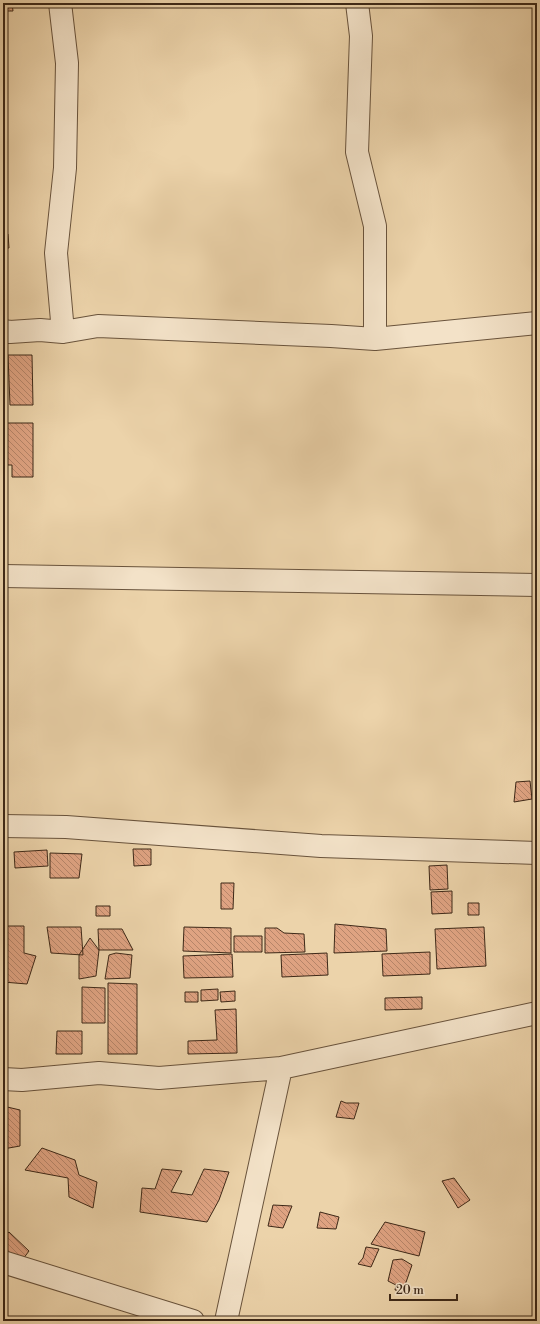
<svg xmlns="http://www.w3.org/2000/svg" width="540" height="1324" viewBox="0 0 540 1324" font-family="'Libre Bodoni',serif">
<defs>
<pattern id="building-back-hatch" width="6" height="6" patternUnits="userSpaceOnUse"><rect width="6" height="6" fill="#dfa382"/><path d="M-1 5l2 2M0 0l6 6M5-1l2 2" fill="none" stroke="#b68569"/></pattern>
</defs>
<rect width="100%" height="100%" fill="#ecd3aa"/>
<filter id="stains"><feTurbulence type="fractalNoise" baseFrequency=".005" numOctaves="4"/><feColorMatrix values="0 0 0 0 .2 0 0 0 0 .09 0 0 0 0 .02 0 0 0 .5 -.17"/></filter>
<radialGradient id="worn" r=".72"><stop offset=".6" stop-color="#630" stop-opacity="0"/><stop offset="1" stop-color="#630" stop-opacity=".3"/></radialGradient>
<path fill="url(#building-back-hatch)" stroke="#3d2817" d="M 3,3 L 12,3 L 13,11 L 3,11 Z
M 8,234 L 9,248 L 3,248 L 3,235 Z
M 8,355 L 32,355 L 33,405 L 10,405 Z
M 3,423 L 33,423 L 33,477 L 12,477 L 12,465 L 3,465 Z
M 530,781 L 532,799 L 514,802 L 516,782 Z
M 133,849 L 151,849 L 151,865 L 134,866 Z
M 47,850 L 48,866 L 15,868 L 14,852 Z
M 50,853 L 82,854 L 79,878 L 50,878 Z
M 447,865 L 448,889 L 430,890 L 429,866 Z
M 221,883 L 234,883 L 233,909 L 221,909 Z
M 452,891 L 452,913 L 432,914 L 431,892 Z
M 468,903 L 479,903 L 479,915 L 468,915 Z
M 96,906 L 110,906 L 110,916 L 96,916 Z
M 335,924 L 386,929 L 387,951 L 334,953 Z
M 3,926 L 24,926 L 24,953 L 36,956 L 27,984 L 3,982 Z
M 47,927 L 81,927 L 83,955 L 51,953 Z
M 184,927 L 231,928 L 231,953 L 183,951 Z
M 484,927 L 486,966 L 437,969 L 435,929 Z
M 265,928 L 277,928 L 284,933 L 304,934 L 305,952 L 265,953 Z
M 98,929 L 122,929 L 133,950 L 99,950 Z
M 234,936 L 262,936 L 262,952 L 234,952 Z
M 90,938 L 99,950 L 96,976 L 79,979 L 79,955 Z
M 430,952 L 430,974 L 383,976 L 382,954 Z
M 116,953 L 132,955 L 130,978 L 105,979 L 109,955 Z
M 327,953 L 328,975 L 282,977 L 281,955 Z
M 232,954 L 233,977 L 184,978 L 183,956 Z
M 108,983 L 137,984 L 137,1054 L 108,1054 Z
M 82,987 L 105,988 L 105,1023 L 82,1023 Z
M 218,989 L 218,1000 L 201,1001 L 201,990 Z
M 235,991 L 235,1001 L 221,1002 L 220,992 Z
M 185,992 L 198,992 L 198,1002 L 185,1002 Z
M 422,997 L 422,1009 L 385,1010 L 385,998 Z
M 236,1009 L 237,1053 L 188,1054 L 188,1041 L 217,1040 L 215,1010 Z
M 57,1031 L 82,1031 L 82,1054 L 56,1054 Z
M 341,1101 L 346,1103 L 359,1103 L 354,1119 L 336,1117 Z
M 3,1106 L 20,1110 L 20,1146 L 3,1149 Z
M 42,1148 L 75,1160 L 79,1175 L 97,1182 L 93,1208 L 69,1197 L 68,1178 L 25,1170 Z
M 162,1169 L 182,1171 L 171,1192 L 192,1195 L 204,1169 L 229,1172 L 219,1200 L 207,1222 L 140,1212 L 142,1188 L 155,1189 Z
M 454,1178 L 470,1200 L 458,1208 L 442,1181 Z
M 273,1205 L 292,1206 L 283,1228 L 268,1226 Z
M 320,1212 L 339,1217 L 336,1229 L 317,1228 Z
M 385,1222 L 425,1232 L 419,1256 L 371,1244 Z
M 9,1232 L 29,1251 L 17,1267 L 3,1251 L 3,1237 Z
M 366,1247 L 379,1249 L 371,1267 L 358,1264 L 363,1258 Z
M 402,1259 L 412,1265 L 403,1291 L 395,1290 L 396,1285 L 388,1281 L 393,1260 Z"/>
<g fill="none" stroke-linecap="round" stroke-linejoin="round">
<g stroke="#69533c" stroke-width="24">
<path id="minor" d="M 60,3 L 67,63 L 65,168 L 56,253 L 63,332
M 357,3 L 361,36 L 357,152 L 375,226 L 375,339
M 3,331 L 10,332 L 40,330 L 63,332 L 98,326 L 331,336 L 375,339 L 537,323
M 3,576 L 537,585
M 3,826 L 66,827 L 321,846 L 537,853
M 3,1079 L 22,1080 L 99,1073 L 159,1078 L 281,1068 L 537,1013
M 3,1262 L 193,1321
M 226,1321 L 281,1068"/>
</g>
<use href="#minor" stroke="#f3e2c8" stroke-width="22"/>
</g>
<rect width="540" height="1324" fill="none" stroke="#ecd3aa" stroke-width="16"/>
<rect x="4" y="4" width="532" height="1316" fill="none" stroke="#3d2817" stroke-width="2"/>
<rect x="8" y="8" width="524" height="1308" fill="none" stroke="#3d2817"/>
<path d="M390 1294v6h67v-6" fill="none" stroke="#3d2817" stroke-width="2"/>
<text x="396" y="1294" font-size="12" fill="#3d2817" stroke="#f3e2c8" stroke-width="3" paint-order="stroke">20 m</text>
<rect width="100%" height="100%" filter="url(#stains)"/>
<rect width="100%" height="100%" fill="url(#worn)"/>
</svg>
